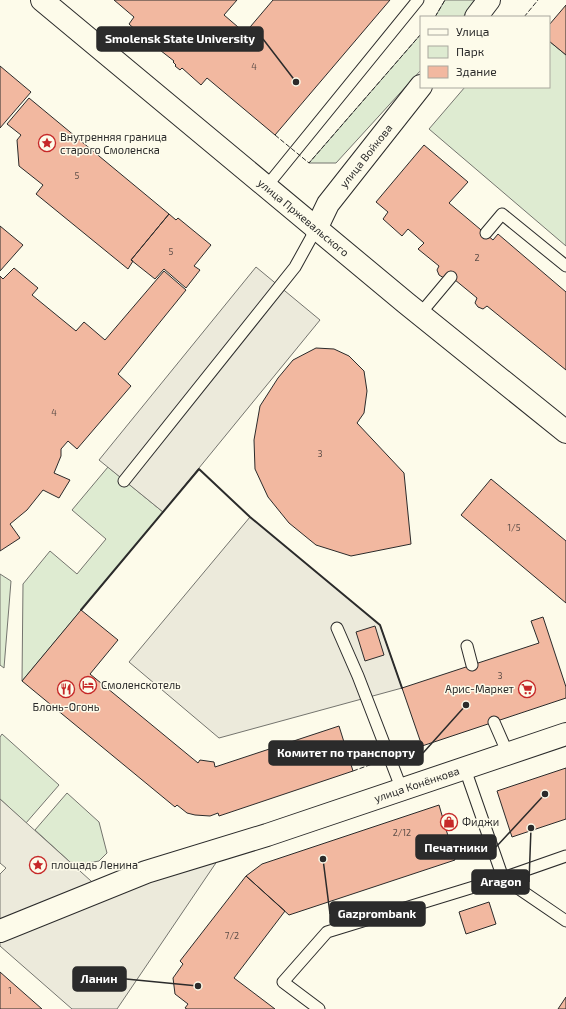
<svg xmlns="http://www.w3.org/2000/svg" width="566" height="1009" viewBox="0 0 566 1009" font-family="'Exo 2',sans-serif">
<rect width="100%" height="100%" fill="#fdfbea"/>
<path fill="#deebd1" stroke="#74746e" d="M 445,0 L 477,0 L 463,17 L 435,17 Z
M 421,34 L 421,70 L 336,163 L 309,163 Z
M 549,41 L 566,55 L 566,246 L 429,129 L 465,87 L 549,87 Z
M 108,467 L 163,512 L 22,681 L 23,584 L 50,551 L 77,574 L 106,539 L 72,510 Z
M 0,574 L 11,581 L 4,668 L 0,665 Z
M 2,734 L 59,785 L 26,823 L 0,799 L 0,737 Z
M 67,793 L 99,822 L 107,853 L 99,861 L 82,864 L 70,862 L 35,830 Z"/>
<path fill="#eceadb" stroke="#74746e" d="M 256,267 L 320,320 L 163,512 L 99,460 Z
M 250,517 L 380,625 L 402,688 L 219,738 L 129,662 Z
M 0,799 L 101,890 L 226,848 L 117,1009 L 72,1009 L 0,946 L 0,874 L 6,868 L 0,863 Z"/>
<path fill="#f2b8a0" stroke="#2b2b2b" d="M 114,0 L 237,0 L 224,15 L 245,33 L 273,0 L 390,0 L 275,135 L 207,78 L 201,85 L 182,68 L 180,70 L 175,66 L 176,65 L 173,62 L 174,61 L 156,47 L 155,48 L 153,45 L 152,47 L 147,43 L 148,41 L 129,24 L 134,17 Z
M 566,5 L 566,55 L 549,41 L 549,25 Z
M 0,66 L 31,92 L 0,128 Z
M 29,98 L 169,214 L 131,260 L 133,261 L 128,269 L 36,194 L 43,185 L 19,166 L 17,140 L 21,135 L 7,124 Z
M 424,145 L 468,182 L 449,203 L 493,240 L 498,234 L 566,292 L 566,370 L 487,306 L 483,309 L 478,307 L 475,303 L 477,298 L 449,275 L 444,278 L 439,275 L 437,270 L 439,266 L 418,249 L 424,243 L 408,229 L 402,236 L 383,219 L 388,212 L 376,202 Z
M 169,214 L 176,220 L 178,218 L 211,245 L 194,266 L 200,270 L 186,288 L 164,269 L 155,279 L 131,260 Z
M 0,226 L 23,245 L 0,271 Z
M 14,268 L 38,288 L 32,295 L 76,331 L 84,322 L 105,340 L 164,271 L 186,290 L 118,374 L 131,386 L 77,449 L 68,441 L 61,449 L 61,456 L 54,473 L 70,480 L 59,498 L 43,490 L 27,510 L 10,524 L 20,538 L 0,551 L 0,276 L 3,279 Z
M 316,348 L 334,349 L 349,356 L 364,371 L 367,391 L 364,413 L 357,423 L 404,473 L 411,544 L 351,556 L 316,545 L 289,523 L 268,497 L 255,469 L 254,440 L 260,406 L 278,378 L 293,360 Z
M 491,479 L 566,541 L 566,603 L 461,515 Z
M 81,610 L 118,640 L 90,674 L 198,763 L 200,760 L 214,762 L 215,767 L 339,726 L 353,771 L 219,816 L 218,813 L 210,816 L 195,815 L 187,813 L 177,805 L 175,807 L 22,681 Z
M 543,617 L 566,687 L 566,698 L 422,746 L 402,688 L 539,643 L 531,621 Z
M 375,626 L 384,655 L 365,661 L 356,632 Z
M 566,768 L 566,819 L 512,837 L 497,791 Z
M 439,805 L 455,860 L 289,915 L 246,876 L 262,864 Z
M 246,876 L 285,911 L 234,978 L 275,1009 L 187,1009 L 185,1008 L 188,1004 L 175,994 L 173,978 L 183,964 L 180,961 Z
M 489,902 L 496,924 L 466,934 L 459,912 Z
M 0,972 L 42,1009 L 0,1009 Z
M 566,997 L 566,1009 L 558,1009 Z"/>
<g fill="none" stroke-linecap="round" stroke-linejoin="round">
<g stroke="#2b2b2b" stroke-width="13">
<path id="service" d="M 266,187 L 418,0
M 486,233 L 502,214 L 566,266
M 420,314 L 451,277
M 124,481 L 295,267 L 316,229
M 337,628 L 358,676 L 402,790
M 467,646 L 472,665
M 494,722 L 508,754
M 465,769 L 503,878 L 566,856
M 319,1009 L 283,982 L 327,932 L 503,878 L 566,921"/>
</g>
<g stroke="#2b2b2b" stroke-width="24">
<g id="minor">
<path id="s1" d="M 42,0 L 406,303 L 566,432"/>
<path d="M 476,17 L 489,0"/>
<path id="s2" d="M 316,229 L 328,204 L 421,86"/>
<path id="s3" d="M 0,931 L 146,872 L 267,835 L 566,734"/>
</g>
</g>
<use href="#service" stroke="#fdfbea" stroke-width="11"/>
<use href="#minor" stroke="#fdfbea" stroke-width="22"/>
<path stroke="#2b2b2b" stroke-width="1" stroke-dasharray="5 2" stroke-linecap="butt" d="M 435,17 L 445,0
M 524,17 L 538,0
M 275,135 L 309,163 L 421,34
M 353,771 L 422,746"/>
<path stroke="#2b2b2b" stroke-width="2" d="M 81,610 L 199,469 L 250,517 L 380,625 L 402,688"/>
</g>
<defs>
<g id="sight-ring" transform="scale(0.9)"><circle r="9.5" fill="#fdfbea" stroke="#c62828" stroke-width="1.5"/><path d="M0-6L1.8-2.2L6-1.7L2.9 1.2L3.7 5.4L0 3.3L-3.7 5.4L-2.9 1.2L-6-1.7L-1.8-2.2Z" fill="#c62828"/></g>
<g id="hotel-ring" transform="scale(0.9)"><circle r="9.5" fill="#fdfbea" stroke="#c62828" stroke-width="1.5"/><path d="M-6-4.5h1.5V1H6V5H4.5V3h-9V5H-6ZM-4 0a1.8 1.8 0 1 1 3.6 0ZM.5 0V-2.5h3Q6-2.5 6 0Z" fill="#c62828"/></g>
<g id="restaurant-ring" transform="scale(0.9)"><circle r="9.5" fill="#fdfbea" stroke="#c62828" stroke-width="1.5"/><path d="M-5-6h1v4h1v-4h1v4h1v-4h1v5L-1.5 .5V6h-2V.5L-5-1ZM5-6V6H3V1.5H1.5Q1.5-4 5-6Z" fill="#c62828"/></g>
<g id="supermarket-ring" transform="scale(0.9)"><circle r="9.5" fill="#fdfbea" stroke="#c62828" stroke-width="1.5"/><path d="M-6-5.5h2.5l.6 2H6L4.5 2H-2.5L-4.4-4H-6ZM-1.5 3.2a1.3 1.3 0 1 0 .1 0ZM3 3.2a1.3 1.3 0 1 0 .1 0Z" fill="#c62828"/></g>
<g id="shop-ring" transform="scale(0.9)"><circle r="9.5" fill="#fdfbea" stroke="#c62828" stroke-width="1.5"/><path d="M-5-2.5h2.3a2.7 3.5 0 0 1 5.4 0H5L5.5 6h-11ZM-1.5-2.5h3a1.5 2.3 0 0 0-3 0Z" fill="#c62828"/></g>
</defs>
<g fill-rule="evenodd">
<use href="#sight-ring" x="47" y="143"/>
<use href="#hotel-ring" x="88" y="685"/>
<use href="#restaurant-ring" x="66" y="689"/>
<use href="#supermarket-ring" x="527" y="689"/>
<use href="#shop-ring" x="449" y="822"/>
<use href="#sight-ring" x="38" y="865"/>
</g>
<g text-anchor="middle" stroke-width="3" stroke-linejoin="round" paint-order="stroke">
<g font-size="9" fill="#5d4e48">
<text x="254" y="70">4</text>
<text x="77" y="179">5</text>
<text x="171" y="255">5</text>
<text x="477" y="261">2</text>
<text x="54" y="416">4</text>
<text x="320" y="457">3</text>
<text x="514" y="531">1/5</text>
<text x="500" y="679">3</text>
<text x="402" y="836">2/12</text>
<text x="232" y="939">7/2</text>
<text x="10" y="994">1</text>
</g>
<g font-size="11" fill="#2b2b2b" stroke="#fdfbea" text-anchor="start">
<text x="60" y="141">Внутренняя граница<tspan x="60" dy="13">старого Смоленска</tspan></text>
<text x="101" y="689">Смоленскотель</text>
<text x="514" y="693" text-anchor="end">Арис-Маркет</text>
<text x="66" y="711" text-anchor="middle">Блонь-Огонь</text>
<text x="462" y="826">Фиджи</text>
<text x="51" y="869">площадь Ленина</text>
</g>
<g font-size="11" fill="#2b2b2b" stroke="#fdfbea">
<text dy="4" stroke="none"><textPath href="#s2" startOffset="89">улица Войкова</textPath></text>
<text dy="4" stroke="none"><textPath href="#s1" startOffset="340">улица Пржевальского</textPath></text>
<text dy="4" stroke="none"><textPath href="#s3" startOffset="442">улица Конёнкова</textPath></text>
</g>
</g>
<path fill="none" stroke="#2b2b2b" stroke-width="1.5" d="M296 82L263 39M466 705L423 753M545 794L496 847M531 828L529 882M323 859L330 914M198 986L126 979"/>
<g fill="#2b2b2b" stroke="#fdfbea" stroke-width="1.5">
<circle cx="296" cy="82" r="4"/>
<circle cx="466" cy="705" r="4"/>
<circle cx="545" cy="794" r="4"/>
<circle cx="531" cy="828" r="4"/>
<circle cx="323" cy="859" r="4"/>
<circle cx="198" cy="986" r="4"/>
</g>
<g fill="#2b2b2b" stroke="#2b2b2b" stroke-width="1.5">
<rect x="97" y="27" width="166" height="24" rx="4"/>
<rect x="269" y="741" width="154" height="24" rx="4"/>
<rect x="416" y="835" width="80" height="24" rx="4"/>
<rect x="472" y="870" width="57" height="24" rx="4"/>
<rect x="330" y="902" width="95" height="24" rx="4"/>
<rect x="73" y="967" width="53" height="24" rx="4"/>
</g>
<g font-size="12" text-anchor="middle" font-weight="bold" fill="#fff">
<text x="180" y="43">Smolensk State University</text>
<text x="346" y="757">Комитет по транспорту</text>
<text x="456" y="852">Печатники</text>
<text x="501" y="886">Aragon</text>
<text x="377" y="918">Gazprombank</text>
<text x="99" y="983">Ланин</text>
</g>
<rect x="420" y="16" width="130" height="72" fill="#fdfbea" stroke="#a9a89e"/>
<rect x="428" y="29" width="20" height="6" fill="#fdfbea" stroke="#a9a89e"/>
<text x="456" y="36" font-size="12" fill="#2b2b2b">Улица</text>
<rect x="428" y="46" width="20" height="12" fill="#deebd1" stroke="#a9a89e"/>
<text x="456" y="56" font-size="12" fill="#2b2b2b">Парк</text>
<rect x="428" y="66" width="20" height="12" fill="#f2b8a0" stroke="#a9a89e"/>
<text x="456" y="76" font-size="12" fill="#2b2b2b">Здание</text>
</svg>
